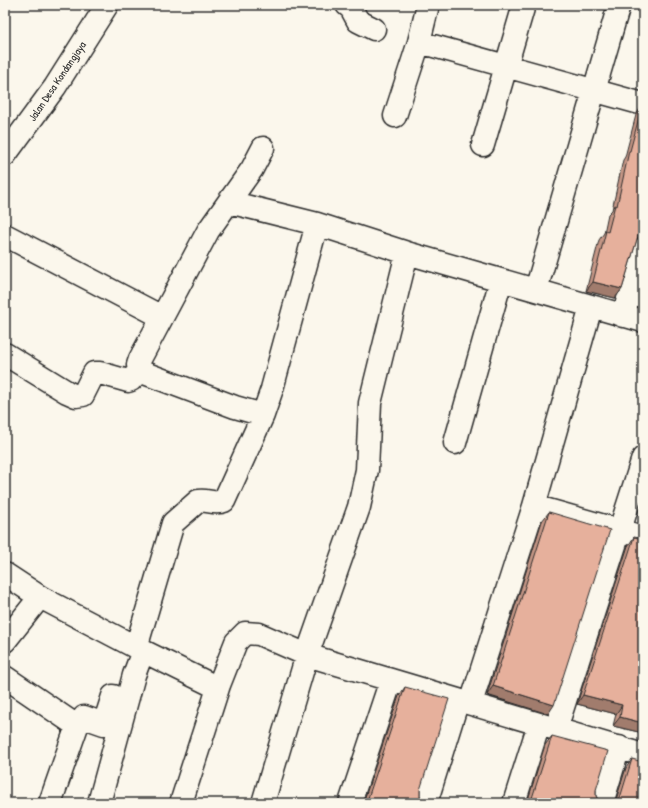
<svg xmlns="http://www.w3.org/2000/svg" width="648" height="808" viewBox="0 0 648 808" font-family="'Patrick Hand',sans-serif">
<rect width="100%" height="100%" fill="#fbf7ec"/>
<filter id="ink" filterUnits="userSpaceOnUse"><feTurbulence type="fractalNoise" baseFrequency=".025" numOctaves="2"/><feDisplacementMap in="SourceGraphic" scale="8" xChannelSelector="R" yChannelSelector="G"/><feConvolveMatrix kernelMatrix="1 2 1 2 8 2 1 2 1" color-interpolation-filters="sRGB"/></filter>
<g filter="url(#ink)">
<g fill="none" stroke-linecap="round" stroke-linejoin="round">
<g stroke="#2b2b2b" stroke-width="25">
<path id="minor" d="M 347,5 L 351,8 L 358,21 L 374,29
M 419,42 L 643,104
M 395,116 L 419,42 L 428,5
M 483,145 L 524,5
M 5,155 L 55,87 L 107,5
M 229,202 L 317,224 L 407,253 L 643,321
M 5,235 L 162,317
M 536,290 L 619,5
M 623,316 L 643,249
M 5,354 L 67,392 L 76,396 L 83,395 L 94,373 L 100,373 L 128,381 L 131,380 L 139,371
M 139,371 L 235,407 L 263,415 L 272,389 L 317,224
M 139,371 L 138,365 L 140,359 L 208,231 L 252,169 L 263,148
M 455,443 L 501,280
M 534,506 L 643,537
M 5,574 L 40,597 L 5,641
M 40,597 L 143,651
M 136,648 L 173,523 L 198,501 C 207,499 215,505 224,501 L 263,415
M 5,677 L 77,726 L 50,803
M 471,703 L 534,506 L 591,307
M 77,726 L 84,717 L 104,724 L 113,696
M 556,729 L 643,458
M 99,803 L 134,675 L 143,651 L 210,684 L 219,685
M 181,803 L 219,685 L 236,642 L 245,633 L 259,634 L 307,655 L 643,755
M 263,803 L 307,655 L 359,507 L 367,470 L 370,403 L 407,253
M 350,803 L 391,680
M 426,803 L 458,700
M 514,803 L 539,724
M 602,803 L 619,747"/>
</g>
<use href="#minor" stroke="#fbf7ec" stroke-width="22"/>
</g>
<path fill="#c69786" stroke="#2b2b2b" d="M 642,106 L 643,106 L 643,237 L 640,237 L 637,239 L 622,289 L 615,298 L 586,291 L 599,240 L 604,233 L 608,214 L 612,210 L 623,160 L 625,157 L 636,115 Z
M 549,512 L 548,714 L 487,695 L 542,521 Z
M 634,537 L 643,733 L 613,726 L 616,714 L 577,704 L 628,546 Z
M 405,687 L 420,790 L 420,797 L 423,802 L 424,803 L 363,803 L 399,696 Z
M 552,736 L 596,790 L 596,796 L 599,802 L 600,803 L 527,803 L 545,745 Z
M 632,759 L 643,803 L 615,803 L 626,768 Z"/>
<path fill="#a17b6d" stroke="#2b2b2b" d="M 643,230 L 643,237 L 640,237 L 635,240 L 641,231 Z
M 593,282 L 622,289 L 615,298 L 586,291 Z
M 493,686 L 554,705 L 548,714 L 487,695 Z
M 583,695 L 622,705 L 616,714 L 577,704 Z
M 620,717 L 643,723 L 643,733 L 613,726 Z"/>
<path fill="#e6b09c" stroke="#2b2b2b" d="M 642,106 L 643,106 L 643,230 L 641,231 L 638,236 L 622,289 L 593,282 L 606,231 L 608,232 L 615,205 L 617,206 L 629,151 L 630,151 Z
M 549,512 L 610,530 L 554,705 L 493,686 Z
M 634,537 L 643,539 L 643,723 L 620,717 L 622,705 L 583,695 Z
M 405,687 L 449,699 L 420,790 L 420,797 L 423,802 L 424,803 L 365,803 L 368,798 Z
M 552,736 L 608,751 L 596,790 L 596,796 L 599,802 L 600,803 L 529,803 L 532,798 Z
M 632,759 L 643,762 L 643,803 L 617,803 L 620,798 Z"/>
</g>
<g text-anchor="middle" stroke-width="3" stroke-linejoin="round" paint-order="stroke">
<g font-size="11" fill="#2b2b2b" stroke="#fbf7ec">
<text transform="translate(57 81) rotate(-56)" y="4">Jalan Desa Kondangjaya</text>
</g>
</g>
<rect width="648" height="808" fill="none" stroke="#fbf7ec" stroke-width="20"/>
<rect x="10" y="10" width="628" height="788" fill="none" stroke="#2b2b2b" stroke-width="1.5" filter="url(#ink)"/>
</svg>
